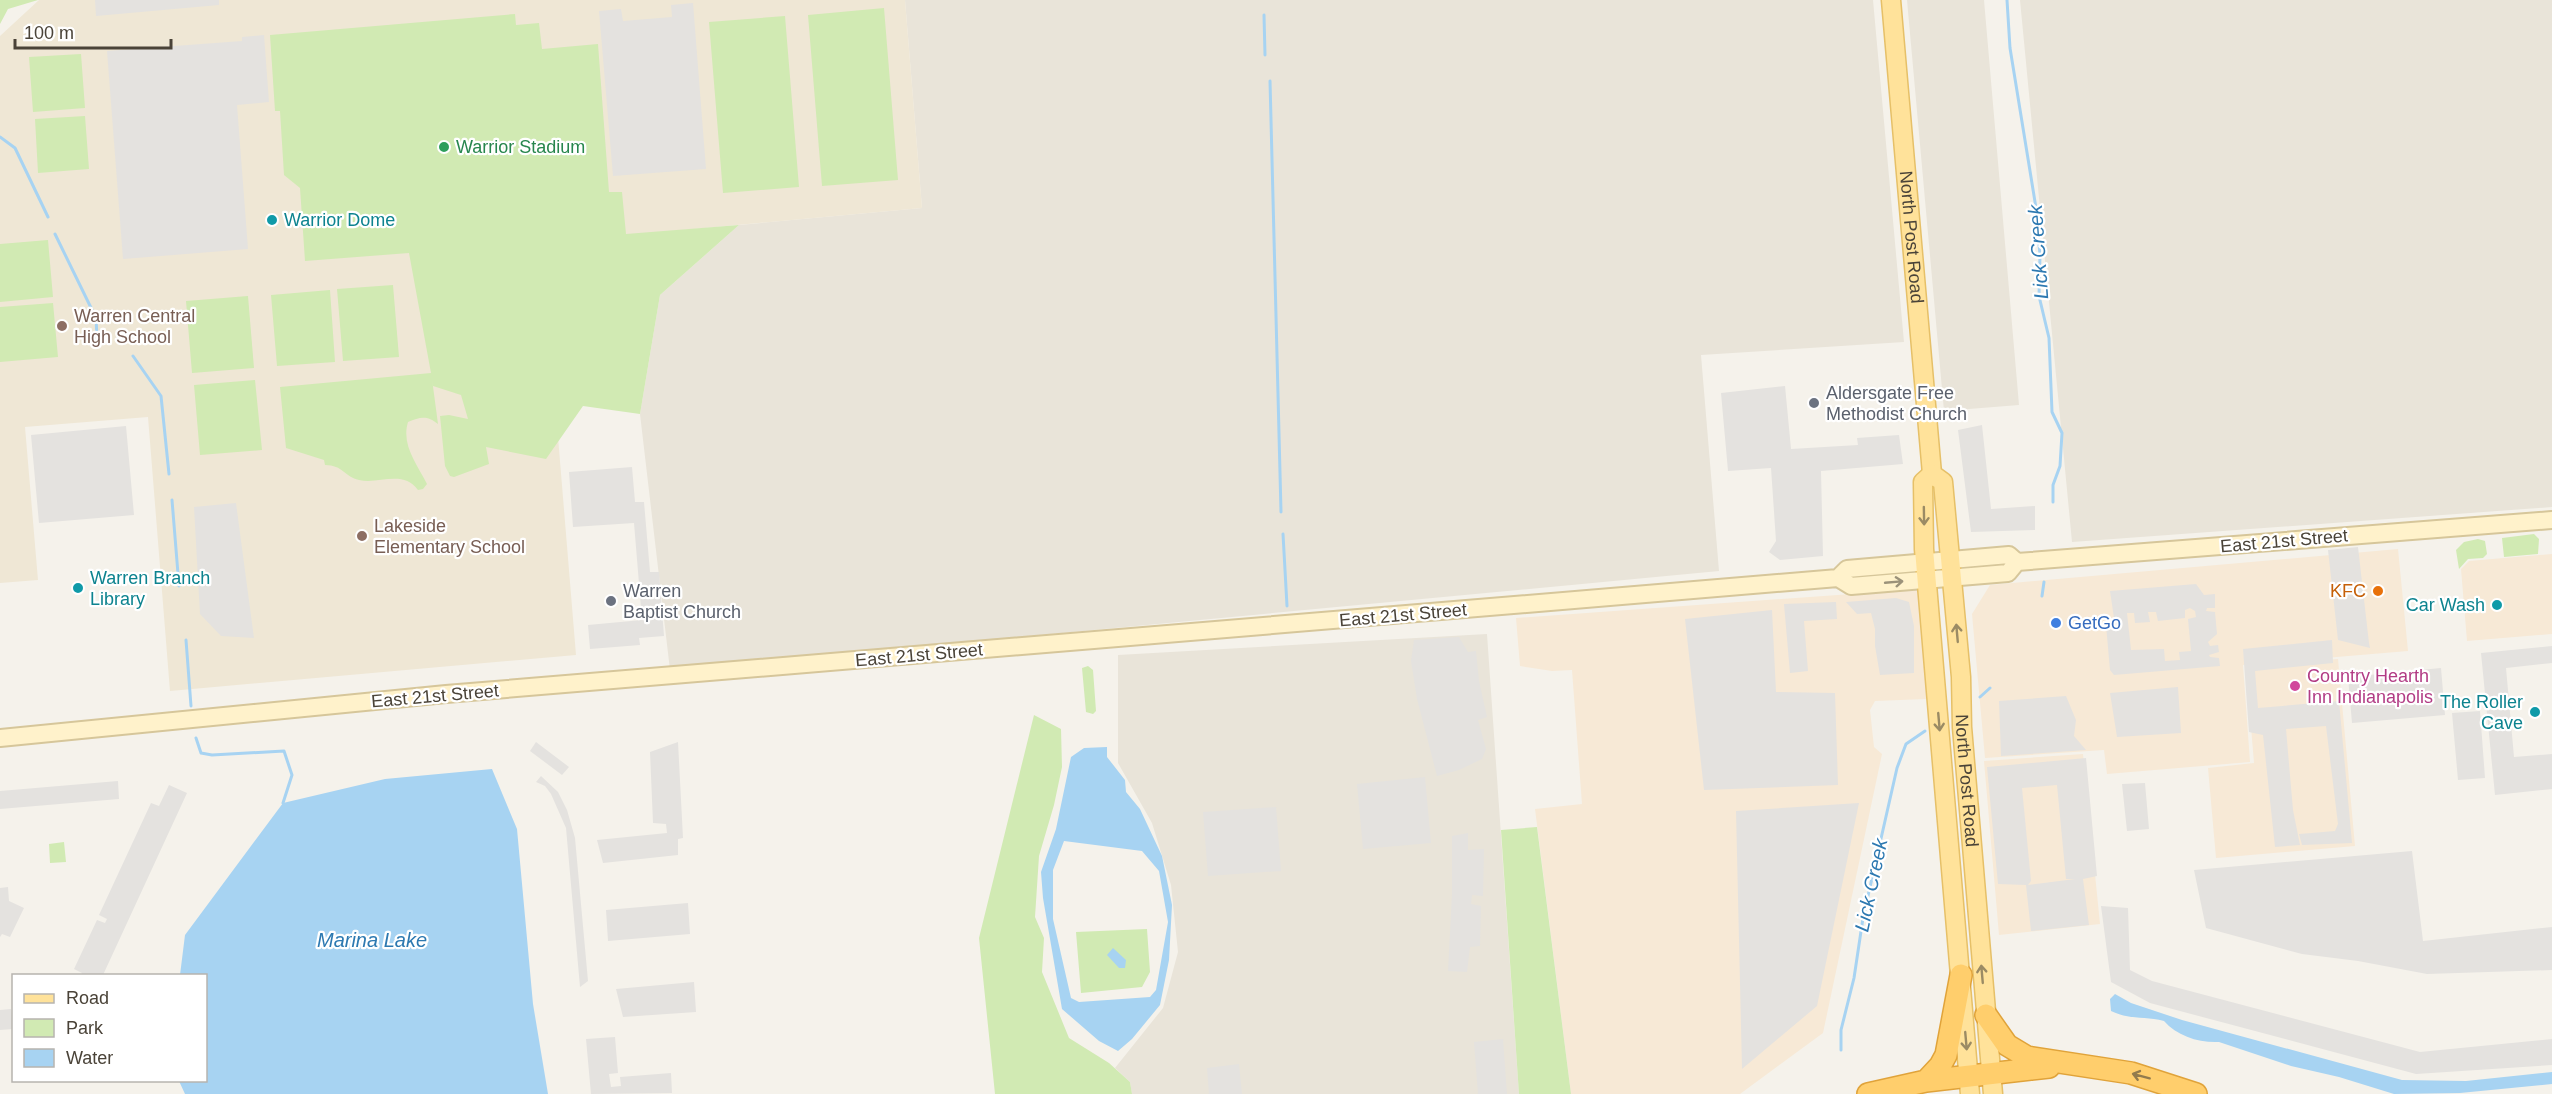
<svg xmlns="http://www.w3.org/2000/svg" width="2552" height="1094" viewBox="0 0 2552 1094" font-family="Arial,sans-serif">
<rect width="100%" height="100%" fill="#f5f2eb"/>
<path fill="#e9e4d9" d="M 905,0 L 1873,0 L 1904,342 L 1701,355 L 1719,571 L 670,670 L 640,414 L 660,295 L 739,225 L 922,208 Z
M 1907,0 L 1984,0 L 2019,405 L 1944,411 Z
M 2020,0 L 2552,0 L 2552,507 L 2072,542 Z
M 1487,634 L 1519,1094 L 1132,1094 L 1130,1082 L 1115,1068 L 1163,1008 L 1178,952 L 1171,885 L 1152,823 L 1118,763 L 1118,655 Z"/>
<path fill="#f7e9d6" d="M 2398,549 L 2408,651 L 2243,665 L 2250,762 L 2107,774 L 2104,750 L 1985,758 L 1972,614 L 1990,585 Z
M 2552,554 L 2552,634 L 2467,641 L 2461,569 L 2469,561 Z
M 1921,589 L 1930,677 L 1926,699 L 1875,701 L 1870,710 L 1874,747 L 1882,754 L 1823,1033 L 1740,1094 L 1571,1094 L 1535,809 L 1582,804 L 1572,670 L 1552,671 L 1520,666 L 1516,618 Z
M 2338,659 L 2355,846 L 2216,858 L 2208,768 L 2254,763 L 2246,667 Z
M 2083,754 L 2100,924 L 1999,935 L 1984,761 Z"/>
<path fill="#efe7d5" d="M 39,0 L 905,0 L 922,208 L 542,243 L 576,655 L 170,691 L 148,417 L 25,427 L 38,580 L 0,583 L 0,36 Z"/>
<path fill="#d1eab3" d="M 0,0 L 38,0 L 8,9 L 0,24 Z
M 884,8 L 898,180 L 822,186 L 808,15 Z
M 515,14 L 516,25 L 539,23 L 542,49 L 598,44 L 609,192 L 622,192 L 626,234 L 739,225 L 660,295 L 640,414 L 583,406 L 546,459 L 486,447 L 489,464 L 454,477 L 450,476 L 445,466 L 440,416 L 449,415 L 468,419 L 461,395 L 433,386 L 432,379 L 438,424 C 427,415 420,417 408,422 C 401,445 417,464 427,484 L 423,489 L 418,490 C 403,469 378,485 359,480 C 345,477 343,465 325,465 L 324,460 L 286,448 L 280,387 L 431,373 L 409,253 L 305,261 L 300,188 L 284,175 L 280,111 L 275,111 L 270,35 Z
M 785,16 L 799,187 L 723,193 L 709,22 Z
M 81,54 L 85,108 L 33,112 L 29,57 Z
M 85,116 L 89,169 L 38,173 L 35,119 Z
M 48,240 L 53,297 L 0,302 L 0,244 Z
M 393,285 L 399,357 L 343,361 L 337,289 Z
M 330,290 L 335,362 L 277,366 L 271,295 Z
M 248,296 L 254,368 L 192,373 L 186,301 Z
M 53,303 L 58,357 L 0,362 L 0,307 Z
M 255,380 L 262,450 L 200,455 L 194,385 Z
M 2534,534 L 2539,539 L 2538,554 L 2504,557 L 2502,538 Z
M 2478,539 L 2485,541 L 2487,554 L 2483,558 L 2468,559 L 2459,569 L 2456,550 L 2464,542 Z
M 1088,666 L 1093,670 L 1096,711 L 1093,714 L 1086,712 L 1082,668 Z
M 1034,715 L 1061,729 L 1062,767 L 1054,805 L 1039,856 L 1035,917 L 1044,938 L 1042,972 L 1069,1038 L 1109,1063 L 1130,1082 L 1132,1094 L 995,1094 L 979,938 Z
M 1537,827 L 1571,1094 L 1519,1094 L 1501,830 Z
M 64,842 L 66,862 L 50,863 L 49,844 Z
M 1147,929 L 1150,972 L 1142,987 L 1081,993 L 1076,932 Z"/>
<path fill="#e4e2df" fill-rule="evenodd" d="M 95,0 L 219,0 L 219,5 L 96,16 Z
M 693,3 L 706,169 L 613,176 L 599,11 L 621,9 L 623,21 L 672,17 L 671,5 Z
M 264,35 L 269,102 L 237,105 L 248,249 L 123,259 L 107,51 L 242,41 L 242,37 Z
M 1785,386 L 1791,449 L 1858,445 L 1857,438 L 1899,435 L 1903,464 L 1821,471 L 1823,556 L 1780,560 L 1769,552 L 1776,541 L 1771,468 L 1728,471 L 1721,393 Z
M 1982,425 L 1991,509 L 2035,506 L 2035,530 L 1971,532 L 1958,430 Z
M 126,426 L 134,515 L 39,523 L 31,435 Z
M 632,467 L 635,502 L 644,502 L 650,572 L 659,572 L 664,636 L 639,638 L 640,645 L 590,649 L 588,625 L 642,620 L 634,523 L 573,527 L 569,472 Z
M 236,503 L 254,638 L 221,636 L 200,614 L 194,507 Z
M 2358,547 L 2369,643 L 2370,648 L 2338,640 L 2328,550 Z
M 2196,584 L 2204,595 L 2215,594 L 2215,608 L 2207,608 L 2206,611 L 2215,612 L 2217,634 L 2208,642 L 2210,646 L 2218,645 L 2219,652 L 2209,655 L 2210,657 L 2219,658 L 2220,666 L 2114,675 L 2110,670 L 2106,625 L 2114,618 L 2110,591 ZM 2190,608 L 2195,611 L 2196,617 L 2188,619 L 2191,651 L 2179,652 L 2180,660 L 2165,661 L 2164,649 L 2131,650 L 2127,613 L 2134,613 L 2135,623 L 2150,622 L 2148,612 L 2156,612 L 2158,621 L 2185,618 L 2185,610 Z
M 1896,598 L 1909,602 L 1914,626 L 1914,673 L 1880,675 L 1875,646 L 1875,629 L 1871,613 L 1857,614 L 1846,602 Z
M 1836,602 L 1837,619 L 1804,621 L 1808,671 L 1790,673 L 1784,604 Z
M 1772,610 L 1776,692 L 1835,693 L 1838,785 L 1704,790 L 1685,619 Z
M 1459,637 L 1468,652 L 1476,651 L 1479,681 L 1487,717 L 1478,720 L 1486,749 L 1482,759 L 1459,770 L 1437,776 L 1417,699 L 1411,661 L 1414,640 Z
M 2332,640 L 2333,663 L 2255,671 L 2258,708 L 2339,701 L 2352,843 L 2302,845 L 2299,834 L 2335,831 L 2338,824 L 2326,726 L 2286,729 L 2293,810 L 2300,845 L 2275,847 L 2263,735 L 2249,732 L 2243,649 Z
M 2552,646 L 2552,663 L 2506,668 L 2514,757 L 2552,754 L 2552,789 L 2495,795 L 2481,653 Z
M 2441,668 L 2445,715 L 2352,723 L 2348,677 Z
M 2178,687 L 2181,733 L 2117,737 L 2110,693 Z
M 2066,696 L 2076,720 L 2074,736 L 2086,750 L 2001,756 L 1999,701 Z
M 2480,711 L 2485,778 L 2458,780 L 2452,713 Z
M 536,742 L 569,767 L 562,775 L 530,751 Z
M 678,742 L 683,838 L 678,839 L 678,855 L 603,863 L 597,840 L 667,833 L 666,824 L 653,823 L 650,752 Z
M 2086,758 L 2097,876 L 2083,879 L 2089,925 L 2031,931 L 2026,885 L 1998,884 L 1987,767 ZM 2057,785 L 2066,879 L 2075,879 L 2028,885 L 2031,881 L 2022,788 Z
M 541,776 L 558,792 L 567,810 L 575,838 L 588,981 L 580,987 L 566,828 L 551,794 L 545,786 L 536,782 Z
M 1425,777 L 1431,843 L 1363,849 L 1357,784 Z
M 118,781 L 119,799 L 0,809 L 0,791 Z
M 2145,783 L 2149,829 L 2127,831 L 2122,784 Z
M 169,785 L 187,793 L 103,975 L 81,975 L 82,973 L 74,969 L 97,920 L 105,923 L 107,919 L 99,915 L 151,803 L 159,806 Z
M 1859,803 L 1817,1006 L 1742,1069 L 1736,811 Z
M 1276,807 L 1281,871 L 1208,876 L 1203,812 Z
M 1468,833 L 1468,850 L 1484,849 L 1483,896 L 1472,895 L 1471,904 L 1481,906 L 1480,946 L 1470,947 L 1467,972 L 1448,971 L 1452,894 L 1452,836 Z
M 2412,851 L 2423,941 L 2552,927 L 2552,970 L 2427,974 L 2358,961 L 2302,954 L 2206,928 L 2194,870 Z
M 8,887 L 9,901 L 24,908 L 10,937 L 2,934 L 0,937 L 0,888 Z
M 688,903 L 690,934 L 608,941 L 606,910 Z
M 2101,906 L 2128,908 L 2130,970 L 2152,981 L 2420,1052 L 2552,1039 L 2552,1065 L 2416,1074 L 2150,1003 L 2111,982 Z
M 694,982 L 696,1012 L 623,1017 L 616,989 Z
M 11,1009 L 13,1029 L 0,1030 L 0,1010 Z
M 615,1037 L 618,1073 L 609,1074 L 611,1087 L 621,1086 L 620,1077 L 671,1073 L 672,1093 L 591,1094 L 586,1039 Z
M 1503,1039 L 1507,1094 L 1478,1094 L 1474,1042 Z
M 1239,1064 L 1242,1094 L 1209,1094 L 1207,1068 Z"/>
<path fill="#a7d3f2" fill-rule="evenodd" d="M 1107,747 L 1107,757 L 1125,780 L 1126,792 L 1140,809 L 1162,856 L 1172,905 L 1169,960 L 1160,1005 L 1132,1039 L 1118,1051 L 1099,1041 L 1062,1009 L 1043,898 L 1041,872 L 1056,829 L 1071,757 L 1084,748 ZM 1064,841 L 1142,851 L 1159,871 L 1168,922 L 1156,990 L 1150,997 L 1079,1002 L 1071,998 L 1053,919 L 1053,870 Z
M 492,769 L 517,829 L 533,1004 L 548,1094 L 185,1094 L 179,1081 L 206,1080 L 206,976 L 180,975 L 185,935 L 283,803 L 385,779 Z
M 1113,948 L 1126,960 L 1125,968 L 1119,968 L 1107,955 Z
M 2115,994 L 2131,1003 L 2182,1020 L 2402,1080 L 2466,1081 L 2552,1072 L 2552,1084 L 2460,1093 L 2394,1094 L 2339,1077 L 2291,1066 L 2219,1042 C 2199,1043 2177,1036 2164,1021 C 2145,1016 2129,1020 2111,1011 L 2110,999 Z"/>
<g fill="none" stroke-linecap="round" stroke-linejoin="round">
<path stroke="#a7d3f2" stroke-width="3" d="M 2007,0 L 2010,48 L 2036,208 L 2040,255 L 2039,296 L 2049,338 L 2052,412 L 2062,433 L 2060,466 L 2053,485 L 2053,502
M 1264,15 L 1265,55
M 1270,81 L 1281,512
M 0,137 L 15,148 L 48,217
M 55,234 L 96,318 L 97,338
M 133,356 L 161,396 L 169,474
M 172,500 L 179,586
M 1283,534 L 1287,606
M 2042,596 L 2044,582
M 186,640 L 191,706
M 1980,697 L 1990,688
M 196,738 L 201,753 L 212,755 L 284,751 L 292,775 L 283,803
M 1841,1050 L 1841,1030 L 1854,978 L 1863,918 L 1897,768 L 1906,744 L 1925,731"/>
<g stroke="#d6c69a" stroke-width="20">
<path id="secondary" d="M 1838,578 L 1847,569 L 2009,555 L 2017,562
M 0,738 L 446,694 L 1838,578 L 1851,586 L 2008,573 L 2017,562 L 2552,520"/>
</g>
<g stroke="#e6c068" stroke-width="21">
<g id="primary">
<path id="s1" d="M 1891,0 L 1932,474 L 1943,482 L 1961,677 L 1962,727 L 1993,1094"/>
<path d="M 1932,474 L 1923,482 L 1924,549 L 1970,1094"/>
</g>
</g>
<g stroke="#e0a33a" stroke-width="24">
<path id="motorway" d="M 1986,1015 L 2007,1045 L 2027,1057 L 2131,1073 L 2196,1094
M 1926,1081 L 1940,1066 L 1946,1055 L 1961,975
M 1868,1094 L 1926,1081 L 2049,1067"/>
</g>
<use href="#secondary" stroke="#fff2cb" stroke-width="16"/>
<use href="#primary" stroke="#ffe29a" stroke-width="18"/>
<use href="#motorway" stroke="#ffce6c" stroke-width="21"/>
</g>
<defs><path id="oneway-shaft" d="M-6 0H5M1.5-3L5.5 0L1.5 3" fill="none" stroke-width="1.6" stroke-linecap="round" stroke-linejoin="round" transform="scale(1.5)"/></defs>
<g stroke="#9b8b64">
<use href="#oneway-shaft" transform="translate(1924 516) rotate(89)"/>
<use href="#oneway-shaft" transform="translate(1957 633) rotate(-95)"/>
<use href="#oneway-shaft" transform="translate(1939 722) rotate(85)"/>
<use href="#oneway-shaft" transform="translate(1982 974) rotate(-95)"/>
<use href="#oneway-shaft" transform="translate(1966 1041) rotate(85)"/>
</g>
<use stroke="#9b927a" href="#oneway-shaft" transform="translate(1894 582) rotate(-5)"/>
<use stroke="#927b4d" href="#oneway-shaft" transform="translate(2141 1076) rotate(-165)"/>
<circle fill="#2e9e5b" stroke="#fff" stroke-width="2" cx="444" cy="147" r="6"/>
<g fill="#0f9aa8" stroke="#fff" stroke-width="2">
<circle cx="272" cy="220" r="6"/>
<circle cx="78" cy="588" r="6"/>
<circle cx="2497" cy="605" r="6"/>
<circle cx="2535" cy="712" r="6"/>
</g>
<g fill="#8d6e63" stroke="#fff" stroke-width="2">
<circle cx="62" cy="326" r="6"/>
<circle cx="362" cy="536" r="6"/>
</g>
<g fill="#6b7280" stroke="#fff" stroke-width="2">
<circle cx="1814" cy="403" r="6"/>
<circle cx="611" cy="601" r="6"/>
</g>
<circle fill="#e8710a" stroke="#fff" stroke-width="2" cx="2378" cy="591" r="6"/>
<circle fill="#3f7fe0" stroke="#fff" stroke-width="2" cx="2056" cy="623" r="6"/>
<circle fill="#d1479c" stroke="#fff" stroke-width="2" cx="2295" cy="686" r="6"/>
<g text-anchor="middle" stroke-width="4.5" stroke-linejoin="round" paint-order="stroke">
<g font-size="18" fill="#27864d" stroke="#fff" text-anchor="start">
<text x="456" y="153">Warrior Stadium</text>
</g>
<g font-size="18" fill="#0d838f" stroke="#fff" text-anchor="start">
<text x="284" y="226">Warrior Dome</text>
<text x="90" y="584">Warren Branch<tspan x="90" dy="21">Library</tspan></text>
<text x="2485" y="611" text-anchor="end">Car Wash</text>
<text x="2523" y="708" text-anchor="end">The Roller<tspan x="2523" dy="21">Cave</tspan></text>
</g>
<g font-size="18" fill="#4a4338" stroke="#fff">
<text dy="6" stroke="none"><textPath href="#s1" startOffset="238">North Post Road</textPath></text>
<text transform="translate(2284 541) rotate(-5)" y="6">East 21st Street</text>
<text transform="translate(1403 615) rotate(-5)" y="6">East 21st Street</text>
<text transform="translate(919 655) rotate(-5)" y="6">East 21st Street</text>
<text transform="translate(435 696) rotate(-5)" y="6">East 21st Street</text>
<text dy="6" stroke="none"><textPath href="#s1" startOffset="789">North Post Road</textPath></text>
</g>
<g font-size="18" fill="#785e54" stroke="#fff" text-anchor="start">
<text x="74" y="322">Warren Central<tspan x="74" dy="21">High School</tspan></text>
<text x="374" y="532">Lakeside<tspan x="374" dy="21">Elementary School</tspan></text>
</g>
<g font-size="18" fill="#5b616d" stroke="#fff" text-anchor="start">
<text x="1826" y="399">Aldersgate Free<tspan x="1826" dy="21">Methodist Church</tspan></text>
<text x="623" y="597">Warren<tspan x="623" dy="21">Baptist Church</tspan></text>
</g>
<g font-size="18" fill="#c56008" stroke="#fff" text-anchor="end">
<text x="2366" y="597">KFC</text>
</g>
<g font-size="18" fill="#366cbe" stroke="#fff" text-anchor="start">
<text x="2068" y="629">GetGo</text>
</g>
<g font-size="18" fill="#b23c85" stroke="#fff" text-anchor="start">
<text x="2307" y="682">Country Hearth<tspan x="2307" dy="21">Inn Indianapolis</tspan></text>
</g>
<g font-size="20" font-style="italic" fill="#2d79b1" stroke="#fff">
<text transform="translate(2038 252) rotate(-94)" y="7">Lick Creek</text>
<text transform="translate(1871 885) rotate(-78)" y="7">Lick Creek</text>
<text x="372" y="947">Marina Lake</text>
</g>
</g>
<rect x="12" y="974" width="195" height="108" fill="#ffffff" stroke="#b7b4af" stroke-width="1.5"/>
<rect x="24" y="994" width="30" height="9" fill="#ffe29a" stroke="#b7b4af" stroke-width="1.5"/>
<text x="66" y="1004" font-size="18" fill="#4a4338">Road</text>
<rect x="24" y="1019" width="30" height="18" fill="#d1eab3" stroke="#b7b4af" stroke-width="1.5"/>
<text x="66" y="1034" font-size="18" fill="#4a4338">Park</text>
<rect x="24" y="1049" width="30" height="18" fill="#a7d3f2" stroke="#b7b4af" stroke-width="1.5"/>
<text x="66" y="1064" font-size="18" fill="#4a4338">Water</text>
<path d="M15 39v9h156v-9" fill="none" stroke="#4a4338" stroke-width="3"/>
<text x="24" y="39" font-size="18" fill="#4a4338" stroke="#ffffff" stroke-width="4.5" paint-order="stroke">100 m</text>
</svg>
